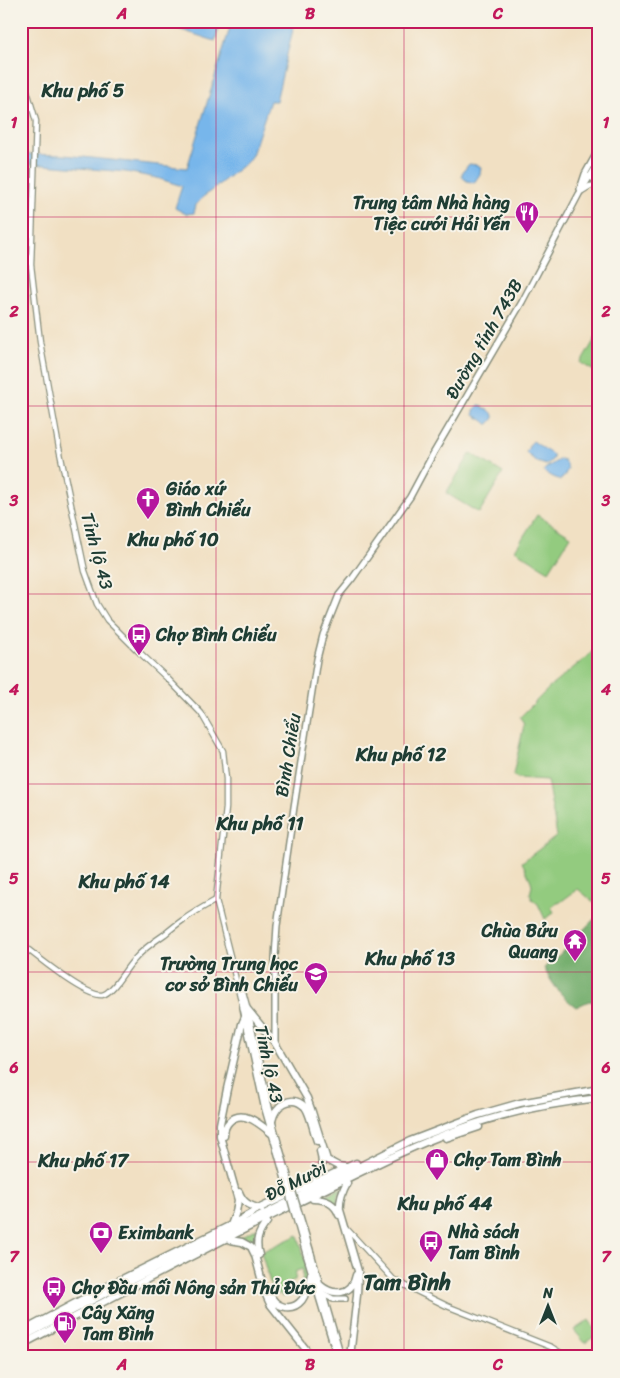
<svg xmlns="http://www.w3.org/2000/svg" width="620" height="1378" viewBox="0 0 620 1378" font-family="Sriracha,sans-serif">
<rect width="100%" height="100%" fill="#f7f3e8"/>
<filter id="ink" filterUnits="userSpaceOnUse"><feTurbulence type="fractalNoise" baseFrequency=".02" numOctaves="2"/><feDisplacementMap in="SourceGraphic" scale="10" xChannelSelector="R" yChannelSelector="G"/><feConvolveMatrix kernelMatrix="1 2 1 2 8 2 1 2 1" color-interpolation-filters="sRGB"/></filter>
<filter id="wash" filterUnits="userSpaceOnUse"><feTurbulence type="fractalNoise" baseFrequency=".0096" numOctaves="4" result="noise"/><feDisplacementMap in="SourceGraphic" scale="20" xChannelSelector="R" yChannelSelector="G"/><feGaussianBlur stdDeviation="1.12" result="paint"/><feColorMatrix in="noise" values="0 0 0 0 0 0 0 0 0 0 0 0 0 0 0 0 0 1.4 0 .05"/><feComposite in="paint" operator="in"/></filter>
<g filter="url(#wash)">
<rect width="100%" height="100%" fill="#f1e0c3"/>
<path fill="#93cb7f" stroke="#59845a" d="M 599,332 L 599,374 L 581,363 Z
M 471,453 L 503,473 L 479,513 L 446,493 Z
M 537,515 L 571,536 L 549,571 L 515,550 Z
M 599,644 L 599,900 L 596,904 L 578,889 L 559,903 L 557,902 L 551,907 L 554,912 L 545,919 L 538,904 L 532,899 L 530,894 L 532,886 L 531,881 L 522,862 L 557,836 L 547,780 L 517,778 L 513,775 L 524,725 L 520,717 L 551,686 L 589,655 Z
M 343,1187 L 339,1194 L 337,1204 L 332,1200 L 322,1197 Z
M 257,1228 L 254,1237 L 253,1246 L 248,1242 L 239,1238 Z
M 298,1235 L 307,1266 L 307,1277 L 303,1292 L 302,1284 L 303,1269 L 296,1271 L 295,1280 L 287,1283 L 290,1294 L 282,1297 L 280,1293 L 274,1296 L 261,1252 Z
M 589,1320 L 598,1334 L 585,1343 L 574,1330 Z"/>
<path fill="#76af6e" stroke="#4a7651" d="M 598,918 L 599,1003 L 589,1001 L 576,1007 C 561,996 552,984 544,968 L 559,955 L 589,924 L 594,919 Z"/>
<path fill="#77b6eb" stroke="#4b7a90" d="M 171,21 L 221,21 L 215,41 L 169,26 Z
M 232,21 L 295,21 L 276,101 L 270,101 L 252,155 L 247,162 L 203,197 L 196,205 L 194,213 L 186,214 L 175,208 L 182,186 L 157,178 L 126,172 L 21,163 L 21,154 L 64,155 L 187,168 Z
M 469,164 L 478,165 L 481,167 L 480,174 L 474,183 L 467,181 L 462,177 L 462,173 Z
M 479,405 L 481,405 L 484,409 L 489,410 L 494,415 L 494,418 L 489,424 L 487,424 L 484,421 L 474,415 L 474,410 Z
M 533,441 L 553,455 L 553,459 L 546,465 L 537,462 L 526,453 L 530,444 Z
M 560,459 L 564,460 L 568,469 L 563,478 L 560,480 L 547,474 L 544,471 L 546,468 Z"/>
</g>
<g filter="url(#ink)">
<g fill="none" stroke-linecap="round" stroke-linejoin="round">
<g stroke="#888e7c" stroke-width="7">
<path id="secondary" d="M 21,81 L 27,91 L 36,121 L 31,265 L 40,342 L 59,448 L 85,571 L 97,604 L 107,620 L 138,651 L 168,679 L 201,713 L 223,751 L 226,779 L 226,808 L 216,900 L 243,1008
M 588,176 L 599,182
M 582,191 L 590,186 L 599,185
M 21,944 C 35,955 86,997 102,995 C 113,993 125,969 133,961 C 142,950 153,942 165,934 C 171,929 177,924 183,920 C 194,912 205,906 216,900
M 238,983 L 242,988 L 248,1010
M 346,1228 L 394,1280 L 447,1306 L 551,1347 L 567,1357"/>
</g>
<g stroke="#888e7c" stroke-width="8">
<path id="primary" d="M 580,189 L 585,174 L 599,149
M 243,1008 L 264,1106 L 277,1151
M 248,1011 L 272,1121 L 280,1149
M 275,1043 L 275,957 L 277,926 L 294,807 L 317,659 L 323,635 L 339,595 L 352,579 L 410,497 L 433,454 L 522,302 L 579,194 L 599,162
M 311,1253 L 341,1357
M 306,1254 L 337,1357
M 322,1293 L 333,1299 L 345,1299"/>
</g>
<g stroke="#888e7c" stroke-width="9">
<path id="highway" d="M 272,1121 C 275,1106 291,1093 305,1107 C 310,1113 314,1133 317,1141
M 224,1136 C 224,1130 225,1126 229,1122 C 242,1108 260,1124 271,1133
M 446,1138 L 479,1127
M 313,1183 C 321,1172 324,1164 320,1151
M 347,1183 C 342,1192 339,1200 340,1210 L 358,1271 L 357,1295 L 350,1357
M 239,1192 C 243,1203 250,1206 261,1209
M 313,1199 C 325,1199 335,1203 339,1215
M 231,1225 L 236,1212 L 238,1200 L 220,1136 L 220,1124 L 227,1089 L 237,1046 L 242,1024 L 248,1010 L 275,1043 L 307,1098 L 312,1112 L 327,1160 L 338,1166 L 346,1167
M 230,1240 L 242,1242 L 251,1247 L 255,1255 L 265,1293 L 270,1304 L 312,1357
M 259,1255 C 255,1241 258,1233 267,1222
M 320,1285 C 333,1296 352,1296 356,1275
M 270,1294 C 275,1307 291,1313 302,1300 C 307,1293 309,1283 311,1274
M 21,1332 L 100,1290 L 231,1225 L 260,1208 L 356,1163
M 21,1338 L 102,1295 L 410,1141 L 478,1115 L 520,1103 L 599,1089
M 21,1345 C 113,1297 204,1249 297,1203 C 350,1178 403,1149 459,1129 C 503,1113 552,1103 599,1098"/>
</g>
<use href="#secondary" stroke="#fff" stroke-width="4.5"/>
<use href="#primary" stroke="#fff" stroke-width="5"/>
<use href="#highway" stroke="#fff" stroke-width="6"/>
<g stroke="#888e7c" stroke-width="8" stroke-linecap="butt">
<path id="primary-bridge" d="M 280,1149 L 311,1253
M 277,1151 L 306,1254"/>
</g>
<use href="#primary-bridge" stroke="#fff" stroke-width="5"/>
</g>
</g>
<path fill="none" stroke="#c2185b" stroke-width="1" stroke-opacity="0.55" d="M 216,21 L 216,1357M 404,21 L 404,1357M 21,217 L 599,217M 21,406 L 599,406M 21,594 L 599,594M 21,784 L 599,784M 21,972 L 599,972M 21,1162 L 599,1162"/>
<defs>
<g id="restaurant-pin" transform="scale(1.25)"><path d="M0 17L-7.5 6A9.5 9.5 0 1 1 7.5 6Z" fill="#b5179e" stroke="#f7f3e8"/><path d="M-5-6h1v4h1v-4h1v4h1v-4h1v5L-1.5 .5V6h-2V.5L-5-1ZM5-6V6H3V1.5H1.5Q1.5-4 5-6Z" fill="#fff"/></g>
<g id="church-pin" transform="scale(1.25)"><path d="M0 17L-7.5 6A9.5 9.5 0 1 1 7.5 6Z" fill="#b5179e" stroke="#f7f3e8"/><path d="M-1.2-6h2.4v3.5h3.3v2.4h-3.3V6h-2.4V-.1h-3.3v-2.4h3.3Z" fill="#fff"/></g>
<g id="bus-pin" transform="scale(1.25)"><path d="M0 17L-7.5 6A9.5 9.5 0 1 1 7.5 6Z" fill="#b5179e" stroke="#f7f3e8"/><path d="M-5-6H5V4H4V6H2V4H-2V6H-4V4H-5ZM-3.5-4V0h7V-4ZM-3.5 1.2v1.5H-2V1.2ZM2 1.2v1.5H3.5V1.2Z" fill="#fff"/></g>
<g id="temple-pin" transform="scale(1.25)"><path d="M0 17L-7.5 6A9.5 9.5 0 1 1 7.5 6Z" fill="#b5179e" stroke="#f7f3e8"/><path d="M0-6L5-2H3V0L6.5 2.5H4V6H1.5V3h-3V6H-4V2.5H-6.5L-3 0V-2H-5Z" fill="#fff"/></g>
<g id="school-pin" transform="scale(1.25)"><path d="M0 17L-7.5 6A9.5 9.5 0 1 1 7.5 6Z" fill="#b5179e" stroke="#f7f3e8"/><path d="M0-5L7-2L0 1L-7-2ZM-4 1L0 2.5L4 1V4Q0 6-4 4Z" fill="#fff"/></g>
<g id="shop-pin" transform="scale(1.25)"><path d="M0 17L-7.5 6A9.5 9.5 0 1 1 7.5 6Z" fill="#b5179e" stroke="#f7f3e8"/><path d="M-5-2.5h2.3a2.7 3.5 0 0 1 5.4 0H5L5.5 6h-11ZM-1.5-2.5h3a1.5 2.3 0 0 0-3 0Z" fill="#fff"/></g>
<g id="bank-pin" transform="scale(1.25)"><path d="M0 17L-7.5 6A9.5 9.5 0 1 1 7.5 6Z" fill="#b5179e" stroke="#f7f3e8"/><path d="M-6-4H6V4H-6ZM0-2.3a2.3 2.3 0 1 0 0 4.6a2.3 2.3 0 1 0 0-4.6Z" fill="#fff"/></g>
<g id="fuel-pin" transform="scale(1.25)"><path d="M0 17L-7.5 6A9.5 9.5 0 1 1 7.5 6Z" fill="#b5179e" stroke="#f7f3e8"/><path d="M-5.5-6h7V0h2V4h1.3V-2.5L3-4.5l.8-.8L6-3V5H2.5V1h-1V6h-7ZM-4.2-4.7v3.2H.2V-4.7Z" fill="#fff"/></g>
</defs>
<g fill-rule="evenodd">
<use href="#restaurant-pin" x="527" y="213"/>
<use href="#church-pin" x="148" y="499"/>
<use href="#bus-pin" x="139" y="635"/>
<use href="#temple-pin" x="575" y="941"/>
<use href="#school-pin" x="316" y="974"/>
<use href="#shop-pin" x="437" y="1160"/>
<use href="#bank-pin" x="101" y="1233"/>
<use href="#bus-pin" x="431" y="1242"/>
<use href="#bus-pin" x="54" y="1288"/>
<use href="#fuel-pin" x="65" y="1323"/>
</g>
<g text-anchor="middle" stroke-width="4" stroke-linejoin="round" paint-order="stroke">
<g font-size="18" font-weight="bold" fill="#1f3d34" stroke="#f7f3e8" text-anchor="start">
<text x="510" y="209" text-anchor="end">Trung tâm Nhà hàng<tspan x="510" dy="21">Tiệc cưới Hải Yến</tspan></text>
<text x="166" y="495">Giáo xứ<tspan x="166" dy="21">Bình Chiểu</tspan></text>
<text x="156" y="641">Chợ Bình Chiểu</text>
<text x="558" y="937" text-anchor="end">Chùa Bửu<tspan x="558" dy="21">Quang</tspan></text>
<text x="298" y="970" text-anchor="end">Trường Trung học<tspan x="298" dy="21">cơ sở Bình Chiểu</tspan></text>
<text x="454" y="1166">Chợ Tam Bình</text>
<text x="448" y="1238">Nhà sách<tspan x="448" dy="21">Tam Bình</tspan></text>
<text x="118" y="1239">Eximbank</text>
<text x="72" y="1294">Chợ Đầu mối Nông sản Thủ Đức</text>
<text x="82" y="1319">Cây Xăng<tspan x="82" dy="21">Tam Bình</tspan></text>
</g>
<g font-size="18" fill="#1f3d34" stroke="#f7f3e8">
<text transform="translate(484 339) rotate(-60)" y="6">Đường tỉnh 743B</text>
<text transform="translate(97 551) rotate(75)" y="6">Tỉnh lộ 43</text>
<text transform="translate(288 755) rotate(-81)" y="6">Bình Chiểu</text>
<text transform="translate(269 1064) rotate(78)" y="6">Tỉnh lộ 43</text>
<text transform="translate(296 1181) rotate(-27)" y="6">Đỗ Mười</text>
</g>
<g font-size="19" font-weight="bold" fill="#1f3d34" stroke="#f7f3e8">
<text x="83" y="97">Khu phố 5</text>
<text x="173" y="546">Khu phố 10</text>
<text x="401" y="761">Khu phố 12</text>
<text x="260" y="830">Khu phố 11</text>
<text x="124" y="888">Khu phố 14</text>
<text x="410" y="965">Khu phố 13</text>
<text x="83" y="1167">Khu phố 17</text>
<text x="445" y="1210">Khu phố 44</text>
</g>
<g font-size="22" font-weight="bold" fill="#1f3d34" stroke="#f7f3e8">
<text x="407" y="1290">Tam Bình</text>
</g>
</g>
<rect width="620" height="1378" fill="none" stroke="#f7f3e8" stroke-width="55"/>
<g transform="translate(548 1306)" stroke="#f7f3e8" stroke-width="4" paint-order="stroke">
<path d="M0-4L9 19L0 12L-9 19Z" fill="#1f3d34"/>
<text y="-8" font-size="14" font-weight="bold" text-anchor="middle" fill="#1f3d34">N</text>
</g>
<rect x="28" y="28" width="564" height="1322" fill="none" stroke="#c2185b" stroke-width="2"/>
<g font-size="16" text-anchor="middle" font-weight="bold" fill="#c2185b">
<text x="122" y="19">A</text>
<text x="310" y="19">B</text>
<text x="498" y="19">C</text>
<text x="14" y="128">1</text>
<text x="606" y="128">1</text>
<text x="14" y="317">2</text>
<text x="606" y="317">2</text>
<text x="14" y="506">3</text>
<text x="606" y="506">3</text>
<text x="14" y="695">4</text>
<text x="606" y="695">4</text>
<text x="14" y="884">5</text>
<text x="606" y="884">5</text>
<text x="14" y="1073">6</text>
<text x="606" y="1073">6</text>
<text x="14" y="1262">7</text>
<text x="606" y="1262">7</text>
<text x="122" y="1370">A</text>
<text x="310" y="1370">B</text>
<text x="498" y="1370">C</text>
</g>
</svg>
